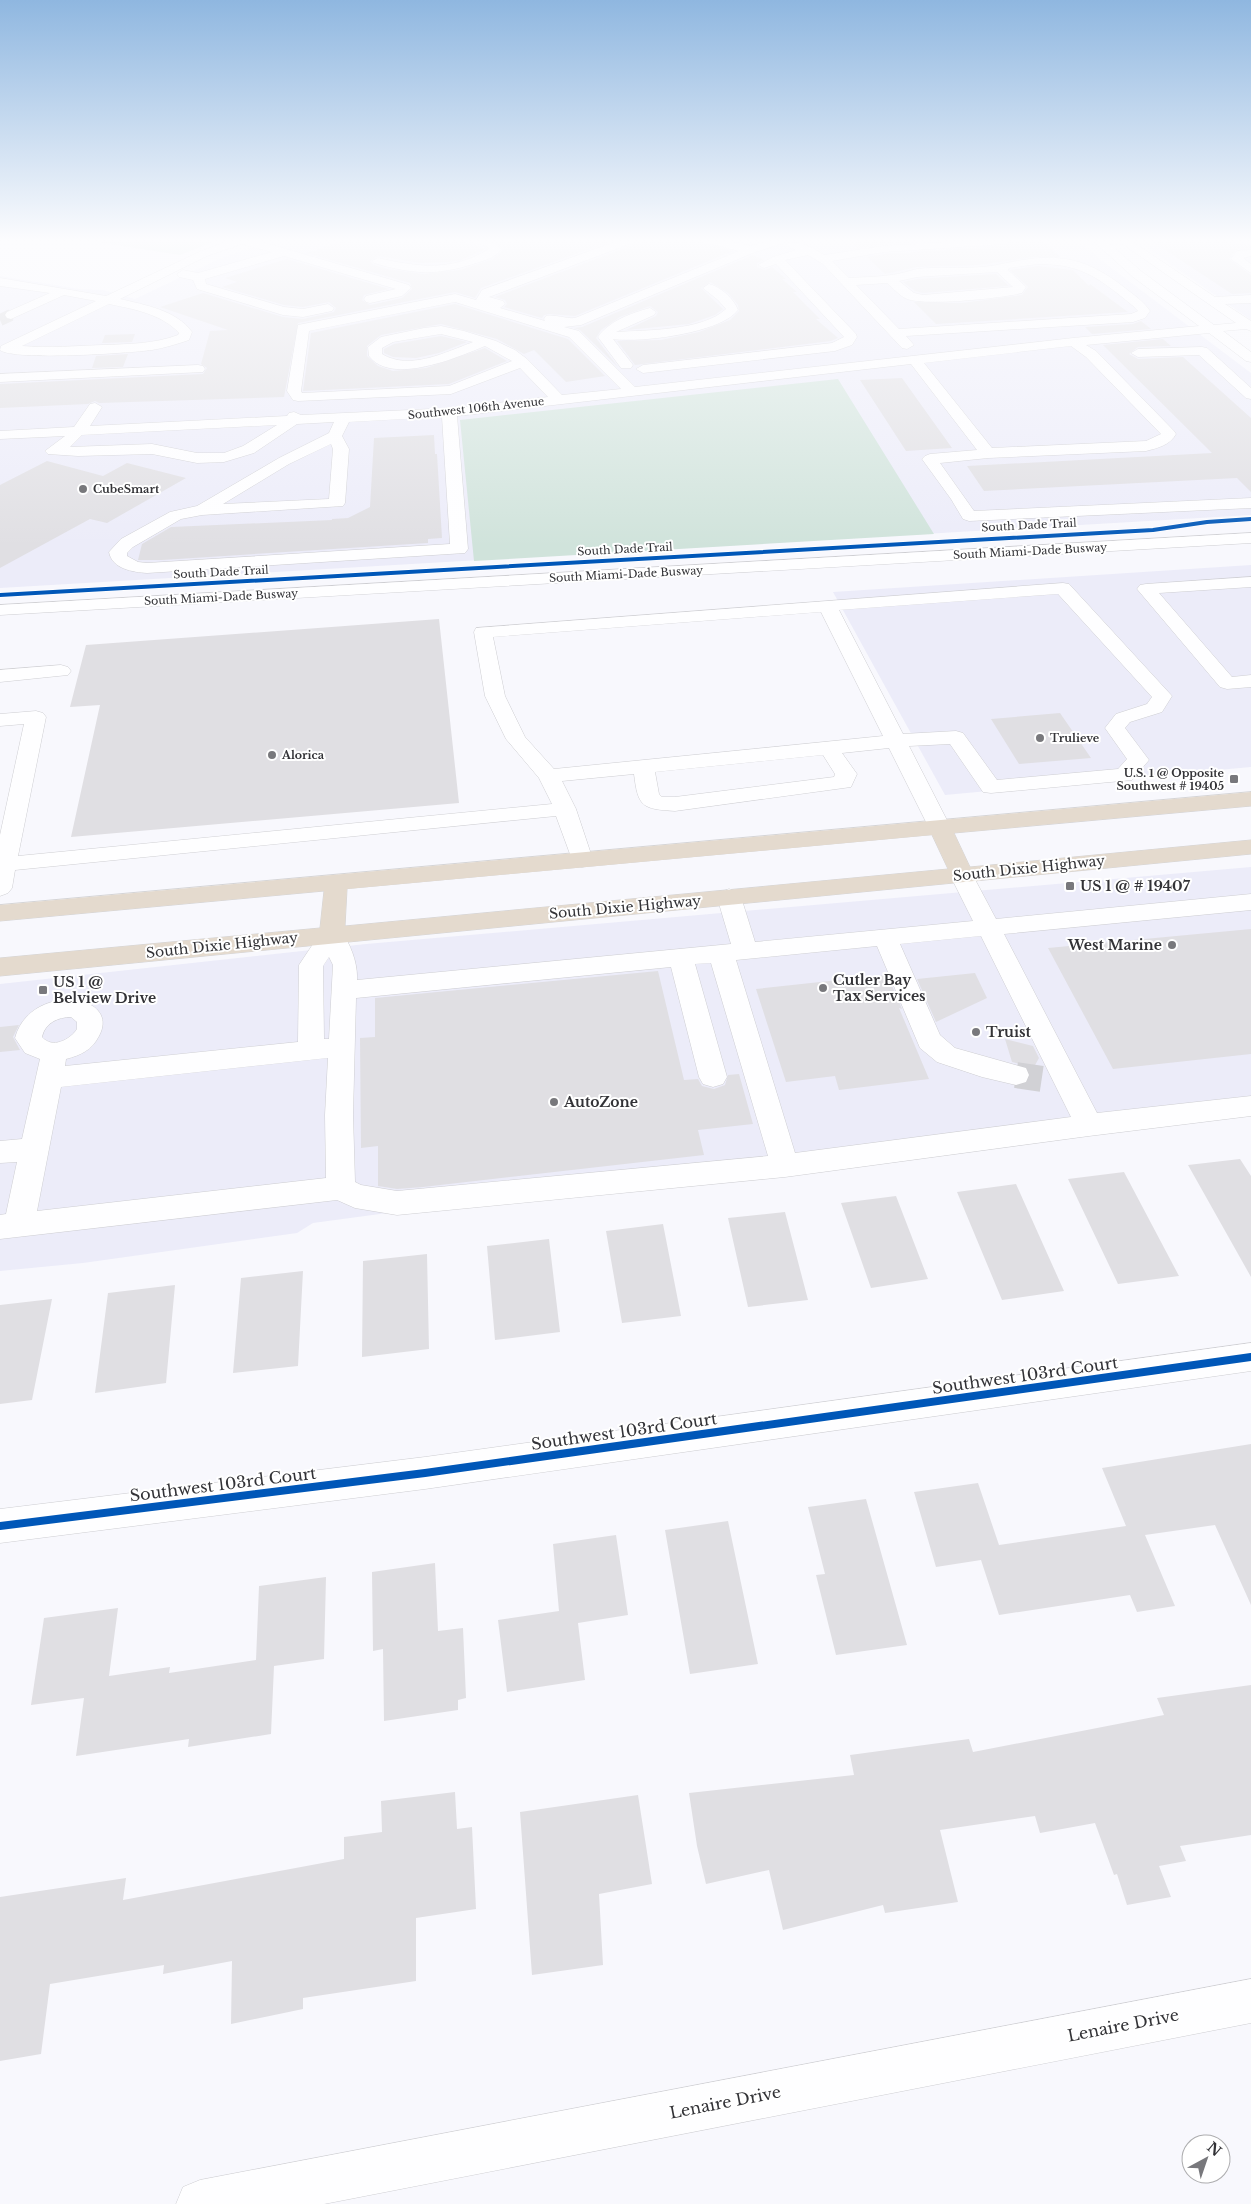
<svg xmlns="http://www.w3.org/2000/svg" width="1251" height="2204" viewBox="0 0 1251 2204" font-family="'Libre Baskerville',serif">
<rect width="100%" height="100%" fill="#f8f8fd"/>
<path fill="#ececf9" d="M 276,238 L 1075,238 L 1101,260 L 1251,373 L 1251,515 L 0,588 L 0,276 L 79,289 L 103,290 L 135,299 L 217,260 Z
M 1133,238 L 1221,238 L 1251,244 L 1251,320 Z
M 1251,565 L 1251,767 L 945,795 L 833,592 Z
M 1251,867 L 1251,1100 L 1095,1118 L 313,1223 L 297,1233 L 83,1263 L 0,1271 L 0,984 L 366,944 Z"/>
<path fill="#d0e3db" d="M 71,238 L 223,238 L 180,255 Z
M 838,379 L 934,534 L 474,561 L 460,420 Z"/>
<path fill="#e0dfe3" d="M 353,238 L 460,238 L 464,242 L 486,249 L 461,260 L 448,262 L 421,263 L 378,256 L 370,261 L 374,265 L 387,269 L 423,274 L 460,270 L 493,259 L 503,250 L 494,241 L 487,238 L 620,238 L 481,288 L 475,298 L 455,292 L 298,323 L 284,397 L 99,403 L 95,401 L 88,404 L 0,408 L 0,384 L 203,374 L 207,368 L 201,364 L 210,331 L 228,330 L 160,307 L 203,293 L 283,317 L 303,319 L 334,312 L 336,308 L 329,302 L 303,307 L 284,305 L 222,287 L 237,282 L 225,278 L 287,259 L 389,289 L 364,295 L 362,300 L 370,305 L 402,298 L 412,289 L 410,283 L 306,253 Z
M 644,238 L 686,238 L 733,251 L 575,316 L 549,314 L 544,315 L 542,318 L 504,307 L 507,304 L 505,300 L 495,297 L 641,242 Z
M 848,238 L 986,238 L 884,244 L 858,248 Z
M 1003,238 L 1041,238 L 1060,257 L 1033,257 L 978,265 L 917,267 L 885,274 L 867,257 L 884,254 L 1005,246 L 1009,242 Z
M 1147,238 L 1209,238 L 1251,246 L 1251,248 L 1236,250 L 1229,259 L 1251,275 L 1251,293 L 1232,294 Z
M 753,255 L 764,260 L 757,263 L 757,267 L 765,270 L 772,267 L 786,279 L 782,279 L 797,292 L 793,292 L 820,319 L 816,319 L 838,338 L 831,341 L 635,365 L 617,341 L 661,340 L 699,332 L 730,320 L 739,311 L 738,305 L 728,293 L 710,282 L 701,288 L 723,309 L 715,315 L 689,324 L 626,330 L 656,316 L 658,312 L 650,306 L 620,317 L 601,330 L 596,338 L 618,367 L 580,330 L 574,328 L 582,327 Z
M 1038,266 L 1073,270 L 1089,286 L 1090,284 L 1128,312 L 936,324 L 914,302 L 962,303 L 1022,295 L 1028,287 L 1010,270 Z
M 996,274 L 1009,286 L 923,293 L 915,291 L 903,282 L 917,279 Z
M 455,304 L 568,339 L 605,376 L 566,382 L 534,350 L 524,354 L 497,339 L 441,324 L 381,335 L 367,346 L 367,356 L 378,366 L 393,371 L 426,368 L 485,348 L 507,361 L 449,384 L 303,391 L 311,333 Z
M 1141,321 L 1151,329 L 1092,334 L 1085,327 L 1133,324 Z
M 135,334 L 132,342 L 102,343 L 105,335 Z
M 441,336 L 467,342 L 439,353 L 416,358 L 393,357 L 384,353 L 384,349 L 394,344 Z
M 1163,339 L 1171,346 L 1138,347 L 1129,354 L 1138,359 L 1183,357 L 1251,418 L 1251,492 L 1237,478 L 984,491 L 967,466 L 1212,453 L 1103,345 Z
M 128,354 L 123,367 L 92,368 L 96,356 Z
M 902,378 L 952,448 L 906,451 L 860,380 Z
M 434,435 L 435,454 L 437,454 L 442,538 L 428,539 L 428,543 L 162,560 L 138,560 L 142,544 L 171,527 L 332,520 L 332,519 L 348,518 L 370,507 L 374,438 Z
M 47,461 L 103,476 L 127,463 L 186,478 L 107,523 L 90,519 L 0,568 L 0,485 Z
M 439,619 L 459,803 L 71,837 L 100,705 L 70,707 L 86,645 Z
M 1060,713 L 1091,758 L 1019,764 L 991,719 Z
M 1251,929 L 1251,1054 L 1113,1069 L 1048,948 Z
M 658,971 L 684,1080 L 698,1079 L 702,1086 L 714,1089 L 725,1085 L 728,1075 L 739,1074 L 753,1124 L 698,1130 L 704,1155 L 423,1187 L 397,1189 L 378,1186 L 378,1146 L 361,1148 L 360,1038 L 375,1037 L 375,998 Z
M 975,973 L 987,998 L 936,1022 L 917,979 Z
M 885,975 L 888,982 L 890,981 L 902,1009 L 899,1008 L 929,1079 L 839,1090 L 835,1076 L 786,1082 L 756,989 Z
M 19,1025 L 13,1037 L 20,1050 L 0,1052 L 0,1027 Z
M 1005,1039 L 1033,1046 L 1039,1058 L 1030,1074 L 1027,1066 L 1012,1062 Z
M 1240,1159 L 1251,1176 L 1251,1277 L 1188,1165 Z
M 1124,1172 L 1179,1276 L 1118,1284 L 1068,1179 Z
M 1016,1184 L 1064,1291 L 1002,1300 L 957,1192 Z
M 896,1196 L 928,1279 L 871,1288 L 841,1203 Z
M 785,1212 L 808,1300 L 748,1307 L 728,1218 Z
M 663,1224 L 681,1316 L 622,1323 L 606,1231 Z
M 549,1239 L 560,1332 L 495,1340 L 487,1246 Z
M 427,1254 L 429,1349 L 362,1357 L 363,1261 Z
M 303,1271 L 298,1366 L 233,1373 L 241,1278 Z
M 175,1285 L 166,1383 L 95,1393 L 108,1293 Z
M 52,1299 L 32,1400 L 0,1404 L 0,1305 Z
M 1251,1444 L 1251,1605 L 1215,1525 L 1145,1535 L 1175,1606 L 1137,1612 L 1130,1595 L 999,1615 L 981,1560 L 936,1567 L 914,1492 L 978,1483 L 999,1545 L 1126,1526 L 1102,1468 Z
M 866,1499 L 907,1645 L 836,1655 L 816,1575 L 825,1574 L 808,1507 Z
M 728,1521 L 758,1664 L 690,1674 L 665,1530 Z
M 616,1535 L 628,1615 L 578,1623 L 585,1680 L 507,1692 L 498,1620 L 559,1611 L 553,1544 Z
M 435,1563 L 438,1631 L 463,1628 L 466,1698 L 458,1700 L 458,1710 L 384,1721 L 383,1649 L 373,1651 L 372,1572 Z
M 326,1577 L 324,1659 L 274,1666 L 271,1734 L 188,1747 L 189,1739 L 76,1756 L 84,1698 L 31,1705 L 44,1618 L 118,1608 L 109,1676 L 170,1667 L 169,1673 L 256,1660 L 259,1586 Z
M 1251,1685 L 1251,1835 L 1180,1846 L 1186,1861 L 1159,1866 L 1171,1897 L 1127,1905 L 1117,1874 L 1114,1875 L 1095,1823 L 1040,1833 L 1035,1816 L 940,1830 L 958,1902 L 885,1913 L 883,1905 L 783,1930 L 769,1870 L 706,1884 L 697,1846 L 689,1793 L 854,1775 L 850,1755 L 969,1739 L 973,1752 L 1164,1715 L 1157,1698 Z
M 455,1792 L 457,1829 L 472,1827 L 476,1909 L 416,1918 L 416,1981 L 303,1998 L 303,2009 L 231,2024 L 232,1961 L 163,1974 L 164,1965 L 50,1984 L 41,2054 L 0,2061 L 0,1897 L 126,1878 L 123,1900 L 344,1859 L 344,1837 L 382,1832 L 381,1801 Z
M 638,1795 L 652,1884 L 599,1894 L 603,1965 L 532,1975 L 520,1812 Z"/>
<g fill="none" stroke-linecap="round" stroke-linejoin="round">
<path stroke="#d1d1d5" stroke-width="12" stroke-dasharray="12 6" stroke-linecap="butt" d="M 0,320 L 11,315"/>
<path stroke="#d1d1d5" stroke-width="26" stroke-dasharray="26 13" stroke-linecap="butt" d="M 1016,1075 L 1043,1079"/>
<g stroke="#ceced2" stroke-width="1">
<path id="minor" d="M 236,238 L 253,238 L 252,239 L 409,285 L 411,288 L 402,296 L 370,303 L 366,302 L 364,299 L 366,296 L 396,289 L 284,256 L 205,279 L 206,284 L 284,307 L 303,309 L 328,304 L 334,308 L 332,311 L 303,317 L 283,315 L 197,289 L 193,280 L 179,277 L 177,274 L 183,270 L 198,273 L 272,252 L 242,244 L 207,256 L 120,299 C 145,305 176,310 192,332 L 189,340 C 177,344 164,348 152,350 C 129,353 14,361 0,350 L 1,346 L 96,301 L 64,295 L 11,319 L 7,318 L 5,315 L 7,312 L 50,293 L 0,286 L 0,278 L 106,296 L 199,252 ZM 109,304 C 133,309 162,314 179,333 L 178,335 C 154,344 129,344 103,345 C 76,346 49,348 22,346 Z
M 462,238 C 478,238 491,237 501,250 C 494,258 483,261 473,264 C 435,276 412,274 374,263 L 372,261 L 378,258 C 417,267 452,272 489,249 L 486,246 L 464,240 Z
M 626,238 L 642,238 L 640,240 L 489,297 L 503,301 L 505,304 L 500,308 L 545,321 L 544,319 L 546,316 C 555,314 565,319 575,318 L 739,251 L 696,240 L 694,238 L 714,238 L 751,246 L 778,238 L 784,239 L 786,241 L 784,243 L 755,252 L 581,325 L 564,327 L 579,331 L 635,387 L 1073,338 L 1199,326 L 1133,277 L 1090,238 L 1103,238 L 1141,271 L 1214,325 L 1236,323 L 1114,238 L 1127,238 L 1215,297 L 1251,295 L 1251,303 L 1225,304 L 1251,321 L 1251,331 L 1246,329 L 1223,331 L 1251,352 L 1251,362 L 1246,361 L 1209,333 L 1086,345 L 1096,351 L 1174,431 L 1176,434 C 1170,445 1158,448 1146,451 L 988,458 L 940,463 L 974,511 L 1251,498 L 1251,508 L 969,521 L 963,519 L 951,499 L 922,459 L 925,456 L 930,454 L 977,450 L 911,364 L 457,416 L 468,549 L 465,553 L 147,573 C 133,572 112,569 109,552 L 121,539 L 170,512 L 197,506 L 279,458 L 329,433 L 334,422 L 297,424 L 254,453 L 224,462 L 197,463 L 152,454 L 78,456 L 48,454 L 45,451 L 65,436 L 0,439 L 0,431 L 74,427 L 90,404 L 95,403 L 102,407 L 90,426 L 287,416 L 289,413 L 294,412 L 301,415 L 454,408 L 548,397 L 520,368 L 451,394 L 298,401 L 293,400 L 287,391 L 298,325 L 455,294 L 476,300 L 482,290 ZM 455,302 L 569,337 L 621,389 L 562,395 L 527,359 L 515,350 L 496,341 L 464,331 L 441,326 L 424,328 L 381,337 L 368,347 L 369,356 C 392,386 458,357 485,346 L 512,361 L 449,386 L 302,393 L 301,391 L 309,331 ZM 441,334 L 473,342 C 446,352 410,371 382,354 L 382,348 L 393,342 ZM 1071,346 L 1086,357 L 1161,434 L 1146,441 L 992,448 L 924,363 ZM 442,417 L 450,544 L 147,563 L 138,562 L 127,556 L 127,553 L 133,547 L 181,519 L 202,515 L 343,506 L 345,503 L 349,449 L 342,436 L 349,422 ZM 277,425 L 243,446 L 224,453 L 197,453 L 152,444 L 70,447 L 82,435 ZM 331,444 L 333,449 L 329,499 L 223,504 L 289,464 Z
M 1001,239 L 1007,242 L 1005,244 L 884,252 L 832,261 L 849,278 C 863,277 878,277 891,275 C 900,274 908,271 917,269 C 943,266 972,270 997,265 C 1050,253 1081,253 1125,288 C 1134,295 1144,302 1150,311 L 1145,318 L 1133,322 L 906,336 L 914,345 L 907,349 L 902,348 L 823,264 L 808,255 L 785,260 L 856,334 L 857,337 L 852,345 L 835,351 L 643,373 L 636,369 L 643,365 L 832,343 L 844,337 L 776,264 L 764,268 L 758,265 L 773,257 L 796,250 L 786,245 L 788,243 C 800,240 815,249 824,255 L 884,246 ZM 1038,264 C 1073,264 1090,272 1117,293 C 1124,299 1132,304 1138,311 L 1131,314 L 899,329 L 856,285 L 887,283 C 893,288 899,295 905,298 C 921,307 1002,298 1022,293 L 1026,287 L 1008,270 L 1009,268 ZM 997,272 L 1013,287 L 923,295 L 914,293 L 899,281 L 917,277 Z
M 1251,250 L 1251,256 L 1243,258 L 1251,264 L 1251,273 L 1231,259 L 1237,251 Z
M 709,284 C 721,287 734,299 738,310 C 721,333 641,343 613,339 L 633,365 L 631,368 L 621,368 L 598,337 C 609,321 631,313 650,308 L 656,312 L 654,315 L 616,332 C 646,330 703,331 726,309 L 718,300 L 703,288 Z
M 1202,347 L 1207,348 L 1251,388 L 1251,399 L 1246,398 L 1199,355 L 1138,357 L 1131,353 L 1138,349 Z
M 198,365 L 203,366 L 205,369 L 203,372 L 0,382 L 0,374 Z
M 1251,533 L 1251,543 L 0,615 L 0,605 Z
M 1251,577 L 1251,587 L 1159,593 L 1232,677 L 1251,675 L 1251,687 L 1227,689 L 1220,687 L 1137,589 L 1140,585 L 1146,584 Z
M 1063,583 L 1069,584 L 1172,696 L 1162,712 L 1130,722 L 1125,728 L 1149,760 L 1132,780 L 991,793 L 983,792 L 950,744 L 909,746 L 951,828 L 948,833 L 940,835 L 932,833 L 929,828 L 889,748 L 842,753 L 857,774 L 851,787 L 675,811 C 642,809 638,807 634,774 L 562,781 L 576,809 L 593,860 L 590,865 L 582,867 L 574,865 L 556,816 L 15,870 L 12,888 L 8,893 L 0,896 L 0,835 L 24,724 L 0,726 L 0,714 L 36,711 L 43,713 L 46,717 L 18,856 L 552,804 L 539,778 L 506,739 L 485,696 L 474,632 L 476,628 ZM 1058,594 L 1152,697 L 1147,704 L 1116,714 L 1105,728 L 1127,759 L 1118,769 L 997,780 L 963,733 L 956,731 L 903,734 L 839,610 ZM 821,612 L 883,736 L 554,769 L 525,737 L 505,696 L 493,637 ZM 823,755 L 835,774 L 834,777 L 675,797 L 662,797 L 659,794 L 655,772 Z
M 61,665 L 68,667 L 71,671 L 68,675 L 0,682 L 0,670 Z
M 962,868 L 970,870 L 996,919 L 1251,894 L 1251,910 L 1004,934 L 1097,1113 L 1251,1096 L 1251,1116 L 1089,1136 L 785,1177 L 397,1215 L 355,1208 L 337,1200 L 0,1239 L 0,1215 L 6,1214 L 17,1162 L 0,1163 L 0,1141 L 22,1139 L 40,1059 L 25,1053 L 15,1038 C 30,982 122,993 99,1036 C 92,1050 81,1055 66,1059 L 65,1066 L 298,1042 L 299,965 L 323,929 L 332,927 L 341,929 C 350,945 358,962 357,980 L 731,944 L 717,897 L 721,892 L 729,889 L 737,892 L 741,897 L 755,942 L 973,921 L 950,875 L 954,870 ZM 981,936 L 1071,1117 L 795,1153 L 736,960 L 877,946 L 920,1048 L 937,1062 L 982,1077 L 1016,1085 L 1026,1082 L 1029,1075 L 1026,1068 L 955,1048 L 940,1035 L 900,944 ZM 329,957 L 333,965 L 329,1039 L 324,1039 L 323,966 ZM 711,963 L 768,1156 L 397,1191 L 361,1185 L 355,1182 L 353,1115 L 356,998 L 671,967 L 699,1077 L 703,1084 L 713,1087 L 723,1084 L 727,1077 L 695,964 ZM 71,1017 L 77,1022 L 77,1029 C 70,1040 52,1049 42,1037 C 45,1023 58,1017 71,1017 ZM 328,1058 L 325,1115 L 326,1178 L 37,1211 L 61,1087 Z
M 1251,1343 L 1251,1371 L 425,1489 L 0,1543 L 0,1509 L 425,1457 Z
M 1251,1979 L 1251,2023 L 324,2204 L 176,2204 L 183,2187 L 200,2180 Z"/>
</g>
<g stroke="#d4d4d6" stroke-width="1">
<path id="highway" d="M 1251,792 L 1251,806 L 954,833 L 970,867 L 1251,840 L 1251,854 L 0,976 L 0,958 L 320,928 L 324,891 L 0,921 L 0,905 ZM 932,835 L 948,869 L 345,926 L 347,889 Z"/>
</g>
<use href="#minor" fill="#fefeff" fill-rule="evenodd"/>
<use href="#highway" fill="#e4dace" fill-rule="evenodd"/>
<g stroke="#fff" stroke-width="5.5">
<path id="cycleway-far1" d="M 0,595 L 1153,530 L 1207,522 L 1251,519"/>
</g>
<g stroke="#fff" stroke-width="11">
<path id="cycleway" d="M 0,1526 L 425,1473 L 1251,1357"/>
</g>
<use href="#cycleway-far1" stroke="#0057b8" stroke-width="4"/>
<use href="#cycleway" stroke="#0057b8" stroke-width="8"/>
</g>
<linearGradient id="sky" x2="0" y2="1"><stop stop-color="#8fb7e0"/><stop offset="0.44" stop-color="#fcfcfe"/><stop offset="1" stop-color="#fcfcfe" stop-opacity="0"/></linearGradient>
<rect width="1251" height="547" fill="url(#sky)"/>
<g fill="#78787c" stroke="#fff" stroke-width="2">
<circle cx="83" cy="489" r="5"/>
<circle cx="1040" cy="738" r="5"/>
<circle cx="272" cy="755" r="5"/>
<rect x="1229" y="774" width="10" height="10" rx="2.5"/>
<rect x="1065" y="881" width="10" height="10" rx="2.5"/>
<circle cx="1172" cy="945" r="5"/>
<circle cx="823" cy="988" r="5"/>
<rect x="38" y="985" width="10" height="10" rx="2.5"/>
<circle cx="976" cy="1032" r="5"/>
<circle cx="554" cy="1102" r="5"/>
</g>
<g text-anchor="middle" stroke-width="4" stroke-linejoin="round" paint-order="stroke">
<g font-size="11" fill="#333337" stroke="#fff">
<text transform="translate(476 408) rotate(-6)" y="4">Southwest 106th Avenue</text>
<text transform="translate(1029 525) rotate(-3)" y="4">South Dade Trail</text>
<text transform="translate(625 549) rotate(-3)" y="4">South Dade Trail</text>
<text transform="translate(1030 551) rotate(-3)" y="4">South Miami-Dade Busway</text>
<text transform="translate(221 572) rotate(-3)" y="4">South Dade Trail</text>
<text transform="translate(626 574) rotate(-3)" y="4">South Miami-Dade Busway</text>
<text transform="translate(221 597) rotate(-3)" y="4">South Miami-Dade Busway</text>
</g>
<g font-size="11" font-weight="bold" fill="#333337" stroke="#fff" text-anchor="start">
<text x="93" y="493">CubeSmart</text>
<text x="1050" y="742">Trulieve</text>
<text x="282" y="759">Alorica</text>
<text x="1224" y="777" text-anchor="end">U.S. 1 @ Opposite<tspan x="1224" dy="13">Southwest # 19405</tspan></text>
</g>
<g font-size="14" fill="#333337" stroke="#fff">
<text transform="translate(1029 868) rotate(-6)" y="5">South Dixie Highway</text>
<text transform="translate(625 907) rotate(-5)" y="5">South Dixie Highway</text>
<text transform="translate(222 945) rotate(-6)" y="5">South Dixie Highway</text>
</g>
<g font-size="14" font-weight="bold" fill="#333337" stroke="#fff" text-anchor="start">
<text x="1080" y="891">US 1 @ # 19407</text>
<text x="1162" y="950" text-anchor="end">West Marine</text>
<text x="833" y="985">Cutler Bay<tspan x="833" dy="16">Tax Services</tspan></text>
<text x="53" y="987">US 1 @<tspan x="53" dy="16">Belview Drive</tspan></text>
<text x="986" y="1037">Truist</text>
<text x="564" y="1107">AutoZone</text>
</g>
<g font-size="16" fill="#333337" stroke="#fff">
<text transform="translate(1025 1375) rotate(-8)" y="6">Southwest 103rd Court</text>
<text transform="translate(624 1431) rotate(-8)" y="6">Southwest 103rd Court</text>
<text transform="translate(223 1484) rotate(-7)" y="6">Southwest 103rd Court</text>
<text transform="translate(1123 2025) rotate(-11)" y="6">Lenaire Drive</text>
<text transform="translate(725 2102) rotate(-11)" y="6">Lenaire Drive</text>
</g>
</g>
<g transform="translate(1206 2159) rotate(40)"><circle r="24" fill="#ffffff" stroke="#adadaf"/>
<path d="M0-4L9 19L0 12L-9 19Z" fill="#78787c"/>
<text y="-8" font-size="14" font-weight="bold" text-anchor="middle" fill="#333337">N</text>
</g>
</svg>
